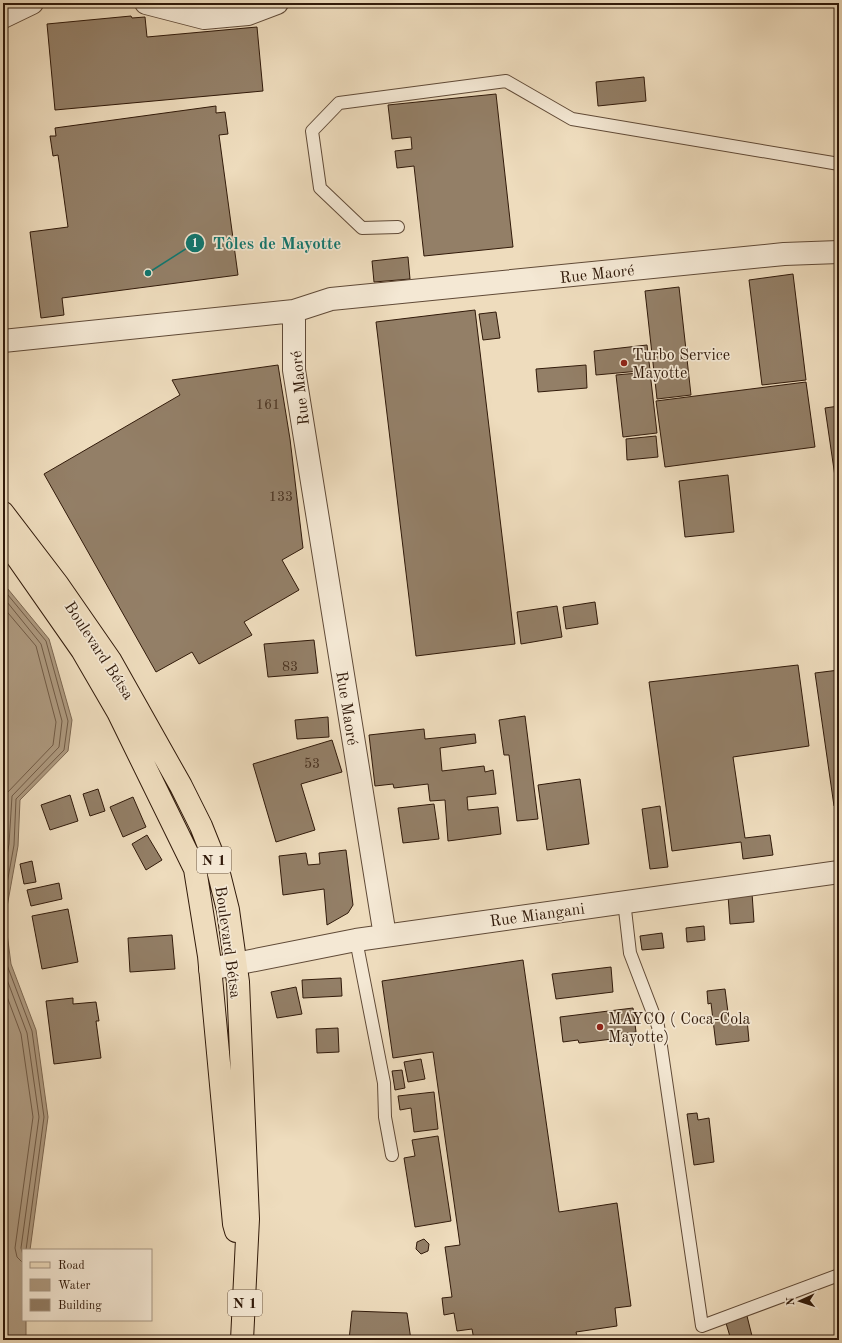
<svg xmlns="http://www.w3.org/2000/svg" width="842" height="1343" viewBox="0 0 842 1343" font-family="'Old Standard TT',serif">
<rect width="100%" height="100%" fill="#eedcbd"/>
<filter id="stains"><feTurbulence type="fractalNoise" baseFrequency=".005" numOctaves="4"/><feColorMatrix values="0 0 0 0 .2 0 0 0 0 .09 0 0 0 0 .02 0 0 0 .5 -.17"/></filter>
<radialGradient id="worn" r=".72"><stop offset=".6" stop-color="#630" stop-opacity="0"/><stop offset="1" stop-color="#630" stop-opacity=".3"/></radialGradient>
<path fill="#ae9a80" stroke="#7c6751" d="M 3,583 L 49,639 L 72,720 L 68,751 L 20,800 L 18,846 L 5,918 L 11,964 L 36,1030 L 48,1117 L 30,1250 L 23,1250 L 23,1320 L 26,1320 L 26,1340 L 3,1340 Z"/>
<g fill="none" stroke-linecap="round" stroke-linejoin="round">
<path stroke="#705a45" stroke-width="1" d="M 3,589 L 46,641 L 68,721 L 64,750 L 16,799 L 14,845 L 3,906
M 3,597 L 41,644 L 62,721 L 59,747 L 12,796 L 9,844 L 3,878
M 3,607 L 36,646 L 56,722 L 53,745 L 6,794 L 3,845
M 3,934 L 7,965 L 32,1031 L 44,1117 L 26,1250
M 3,969 L 27,1033 L 39,1117 L 21,1248 L 23,1255
M 3,986 L 21,1034 L 33,1117 L 15,1248 L 17,1257 L 23,1263"/>
</g>
<path fill="#937f67" stroke="#311a0a" d="M 131,16 L 132,18 L 145,17 L 147,37 L 257,27 L 263,91 L 55,110 L 47,24 Z
M 644,77 L 646,101 L 598,106 L 596,82 Z
M 496,94 L 513,247 L 424,256 L 414,166 L 397,168 L 395,151 L 412,149 L 411,137 L 392,139 L 388,105 Z
M 216,106 L 216,113 L 225,112 L 228,134 L 219,135 L 238,275 L 62,298 L 64,315 L 41,318 L 30,232 L 68,227 L 58,155 L 53,156 L 50,136 L 56,136 L 55,128 Z
M 408,257 L 410,279 L 374,282 L 372,261 Z
M 793,274 L 806,380 L 762,385 L 749,280 Z
M 679,287 L 691,395 L 657,399 L 645,291 Z
M 475,310 L 515,644 L 416,656 L 376,322 Z
M 496,312 L 500,338 L 483,340 L 479,314 Z
M 647,345 L 650,370 L 596,375 L 594,351 Z
M 278,365 L 290,439 L 303,548 L 282,560 L 299,590 L 244,622 L 252,635 L 199,664 L 192,652 L 156,672 L 44,474 L 180,395 L 172,380 Z
M 586,365 L 587,388 L 538,392 L 536,369 Z
M 650,372 L 657,433 L 623,437 L 616,375 Z
M 836,376 L 839,376 L 839,396 Z
M 806,382 L 815,447 L 665,467 L 656,401 Z
M 839,406 L 839,504 L 825,408 Z
M 656,436 L 658,457 L 627,460 L 626,439 Z
M 728,475 L 734,532 L 685,537 L 679,481 Z
M 595,602 L 598,624 L 566,629 L 563,607 Z
M 557,606 L 562,637 L 521,644 L 517,612 Z
M 314,640 L 318,673 L 268,677 L 264,644 Z
M 798,665 L 809,746 L 733,757 L 745,838 L 770,835 L 773,855 L 743,859 L 741,842 L 672,851 L 649,682 Z
M 839,670 L 839,805 L 834,806 L 815,673 Z
M 525,716 L 538,819 L 517,821 L 509,755 L 504,755 L 499,720 Z
M 328,717 L 329,737 L 297,739 L 295,720 Z
M 424,729 L 425,739 L 475,734 L 476,743 L 440,748 L 442,771 L 484,766 L 485,772 L 493,770 L 496,794 L 467,797 L 468,810 L 498,807 L 501,834 L 448,841 L 445,800 L 430,801 L 428,784 L 394,788 L 393,784 L 375,786 L 369,735 Z
M 332,740 L 342,772 L 301,784 L 315,830 L 276,842 L 253,764 Z
M 580,779 L 589,844 L 547,850 L 538,785 Z
M 98,789 L 105,811 L 90,816 L 83,794 Z
M 70,795 L 78,821 L 50,830 L 41,805 Z
M 133,797 L 146,827 L 123,837 L 110,807 Z
M 434,804 L 439,839 L 403,843 L 398,808 Z
M 660,806 L 668,867 L 650,869 L 642,809 Z
M 147,835 L 162,860 L 146,870 L 132,844 Z
M 346,850 L 353,905 L 348,913 L 327,925 L 324,889 L 283,895 L 279,856 L 306,853 L 308,865 L 320,864 L 319,853 Z
M 32,861 L 36,882 L 24,884 L 20,864 Z
M 59,883 L 62,899 L 31,906 L 27,890 Z
M 752,893 L 754,922 L 730,924 L 728,895 Z
M 68,909 L 78,962 L 42,969 L 32,916 Z
M 704,926 L 705,940 L 687,942 L 686,928 Z
M 662,933 L 664,948 L 642,950 L 640,936 Z
M 172,935 L 175,969 L 130,972 L 128,938 Z
M 523,960 L 559,1212 L 617,1203 L 631,1306 L 615,1308 L 617,1326 L 576,1332 L 578,1340 L 474,1340 L 472,1329 L 457,1331 L 454,1313 L 444,1315 L 442,1298 L 452,1297 L 445,1247 L 460,1245 L 433,1052 L 393,1058 L 382,981 Z
M 611,967 L 613,992 L 556,999 L 552,974 Z
M 341,978 L 342,996 L 303,998 L 302,980 Z
M 296,987 L 302,1014 L 277,1018 L 271,992 Z
M 725,989 L 729,1020 L 747,1019 L 749,1041 L 716,1045 L 711,1003 L 708,1004 L 707,991 Z
M 73,998 L 73,1004 L 96,1002 L 99,1021 L 96,1021 L 101,1058 L 54,1064 L 46,1001 Z
M 633,1008 L 636,1032 L 621,1034 L 621,1038 L 579,1043 L 578,1040 L 563,1042 L 560,1017 Z
M 338,1028 L 339,1052 L 317,1053 L 316,1029 Z
M 421,1059 L 425,1079 L 408,1082 L 404,1062 Z
M 402,1070 L 405,1088 L 395,1090 L 392,1071 Z
M 434,1092 L 438,1129 L 414,1132 L 411,1108 L 400,1110 L 398,1096 Z
M 697,1113 L 698,1120 L 709,1118 L 714,1162 L 694,1165 L 687,1114 Z
M 438,1136 L 451,1221 L 415,1227 L 404,1158 L 415,1156 L 412,1140 Z
M 424,1239 L 429,1244 L 428,1251 L 421,1254 L 416,1249 L 417,1242 Z
M 352,1311 L 407,1313 L 411,1340 L 349,1340 Z
M 747,1316 L 753,1340 L 731,1340 L 726,1323 Z"/>
<g fill="none" stroke-linecap="round" stroke-linejoin="round">
<g stroke="#604a37" stroke-width="14">
<path id="lane" d="M 398,227 L 362,228 L 320,188 L 312,131 L 339,103 L 506,81 L 572,119 L 839,164
M 624,901 L 630,953 L 658,1026 L 702,1326 L 839,1275
M 356,940 L 384,1083 L 385,1117 L 392,1155"/>
</g>
<g stroke="#604a37" stroke-width="24">
<path id="street" d="M 146,3 L 204,18 L 248,14 L 277,3
M 3,17 L 32,3
M 3,341 L 294,311
M 385,936 L 294,370 L 294,311 L 331,299 L 784,254 L 839,252
M 210,969 L 356,940 L 839,872"/>
</g>
<g stroke="#311a0a" stroke-width="24">
<path id="primary" d="M 3,513 L 58,585 L 110,660 L 181,786 L 201,826 L 217,866 L 228,910 L 238,982 L 248,1219 L 242,1340
M 5,540 L 82,650 L 118,712 L 195,869 L 209,956 L 234,1224 L 236,1231"/>
</g>
<use href="#lane" stroke="#f4e8d4" stroke-width="12"/>
<use href="#street" stroke="#f4e8d4" stroke-width="22"/>
<use href="#primary" stroke="#eedcbd" stroke-width="22"/>
</g>
<g fill="#8f2418" stroke="#f4e8d4" stroke-width="1.5">
<circle cx="624" cy="363" r="4"/>
<circle cx="600" cy="1027" r="4"/>
</g>
<g text-anchor="middle" stroke-width="3.5" stroke-linejoin="round" paint-order="stroke">
<g font-size="14" fill="#4a3321">
<text x="268" y="409">161</text>
<text x="281" y="501">133</text>
<text x="290" y="671">83</text>
<text x="312" y="768">53</text>
</g>
<g fill="#f4e8d4" stroke="#6c5847" stroke-width="1">
<rect x="197" y="847" width="34" height="26" rx="3"/>
<rect x="228" y="1290" width="34" height="26" rx="3"/>
</g>
<g font-size="15" font-weight="bold" fill="#311a0a">
<text x="214" y="865">N 1</text>
<text x="245" y="1308">N 1</text>
</g>
<g font-size="16" fill="#311a0a" stroke="#f4e8d4">
<text transform="translate(597 273) rotate(-6)" y="6">Rue Maoré</text>
<text transform="translate(299 388) rotate(-96)" y="6">Rue Maoré</text>
<text transform="translate(100 650) rotate(57)" y="6">Boulevard Bétsa</text>
<text transform="translate(348 708) rotate(81)" y="6">Rue Maoré</text>
<text transform="translate(537 914) rotate(-8)" y="6">Rue Miangani</text>
<text transform="translate(229 942) rotate(82)" y="6">Boulevard Bétsa</text>
</g>
<g font-size="16" fill="#311a0a" stroke="#f4e8d4" text-anchor="start">
<text x="632" y="360">Turbo Service<tspan x="632" dy="18">Mayotte</tspan></text>
<text x="608" y="1024">MAYCO ( Coca-Cola<tspan x="608" dy="18">Mayotte)</tspan></text>
</g>
</g>
<path fill="none" stroke="#0f766e" stroke-width="1.5" d="M148 273L195 243"/>
<g fill="#0f766e" stroke="#f4e8d4" stroke-width="1.5">
<circle cx="148" cy="273" r="4"/>
<circle cx="195" cy="243" r="10"/>
</g>
<g font-size="12" text-anchor="middle" font-weight="bold" fill="#fff">
<text x="195" y="247">1</text>
</g>
<g font-size="17" text-anchor="middle" font-weight="bold" fill="#0f766e" stroke="#f4e8d4" stroke-width="3.5" stroke-linejoin="round" paint-order="stroke">
<text x="277" y="249">Tôles de Mayotte</text>
</g>
<rect width="842" height="1343" fill="none" stroke="#eedcbd" stroke-width="16"/>
<rect x="4" y="4" width="834" height="1335" fill="none" stroke="#311a0a" stroke-width="2"/>
<rect x="8" y="8" width="826" height="1327" fill="none" stroke="#311a0a"/>
<rect x="22" y="1249" width="130" height="72" fill="#f4e8d4" stroke="#a69683"/>
<rect x="30" y="1262" width="20" height="6" fill="#eedcbd" stroke="#a69683"/>
<text x="58" y="1269" font-size="12" fill="#311a0a">Road</text>
<rect x="30" y="1279" width="20" height="12" fill="#ae9a80" stroke="#a69683"/>
<text x="58" y="1289" font-size="12" fill="#311a0a">Water</text>
<rect x="30" y="1299" width="20" height="12" fill="#937f67" stroke="#a69683"/>
<text x="58" y="1309" font-size="12" fill="#311a0a">Building</text>
<g transform="translate(800 1301) rotate(267)" stroke="#f4e8d4" stroke-width="3" paint-order="stroke">
<path d="M0-3L7 15L0 10L-7 15Z" fill="#311a0a"/>
<text y="-6" font-size="11" font-weight="bold" text-anchor="middle" fill="#311a0a">N</text>
</g>
<rect width="100%" height="100%" filter="url(#stains)"/>
<rect width="100%" height="100%" fill="url(#worn)"/>
</svg>
